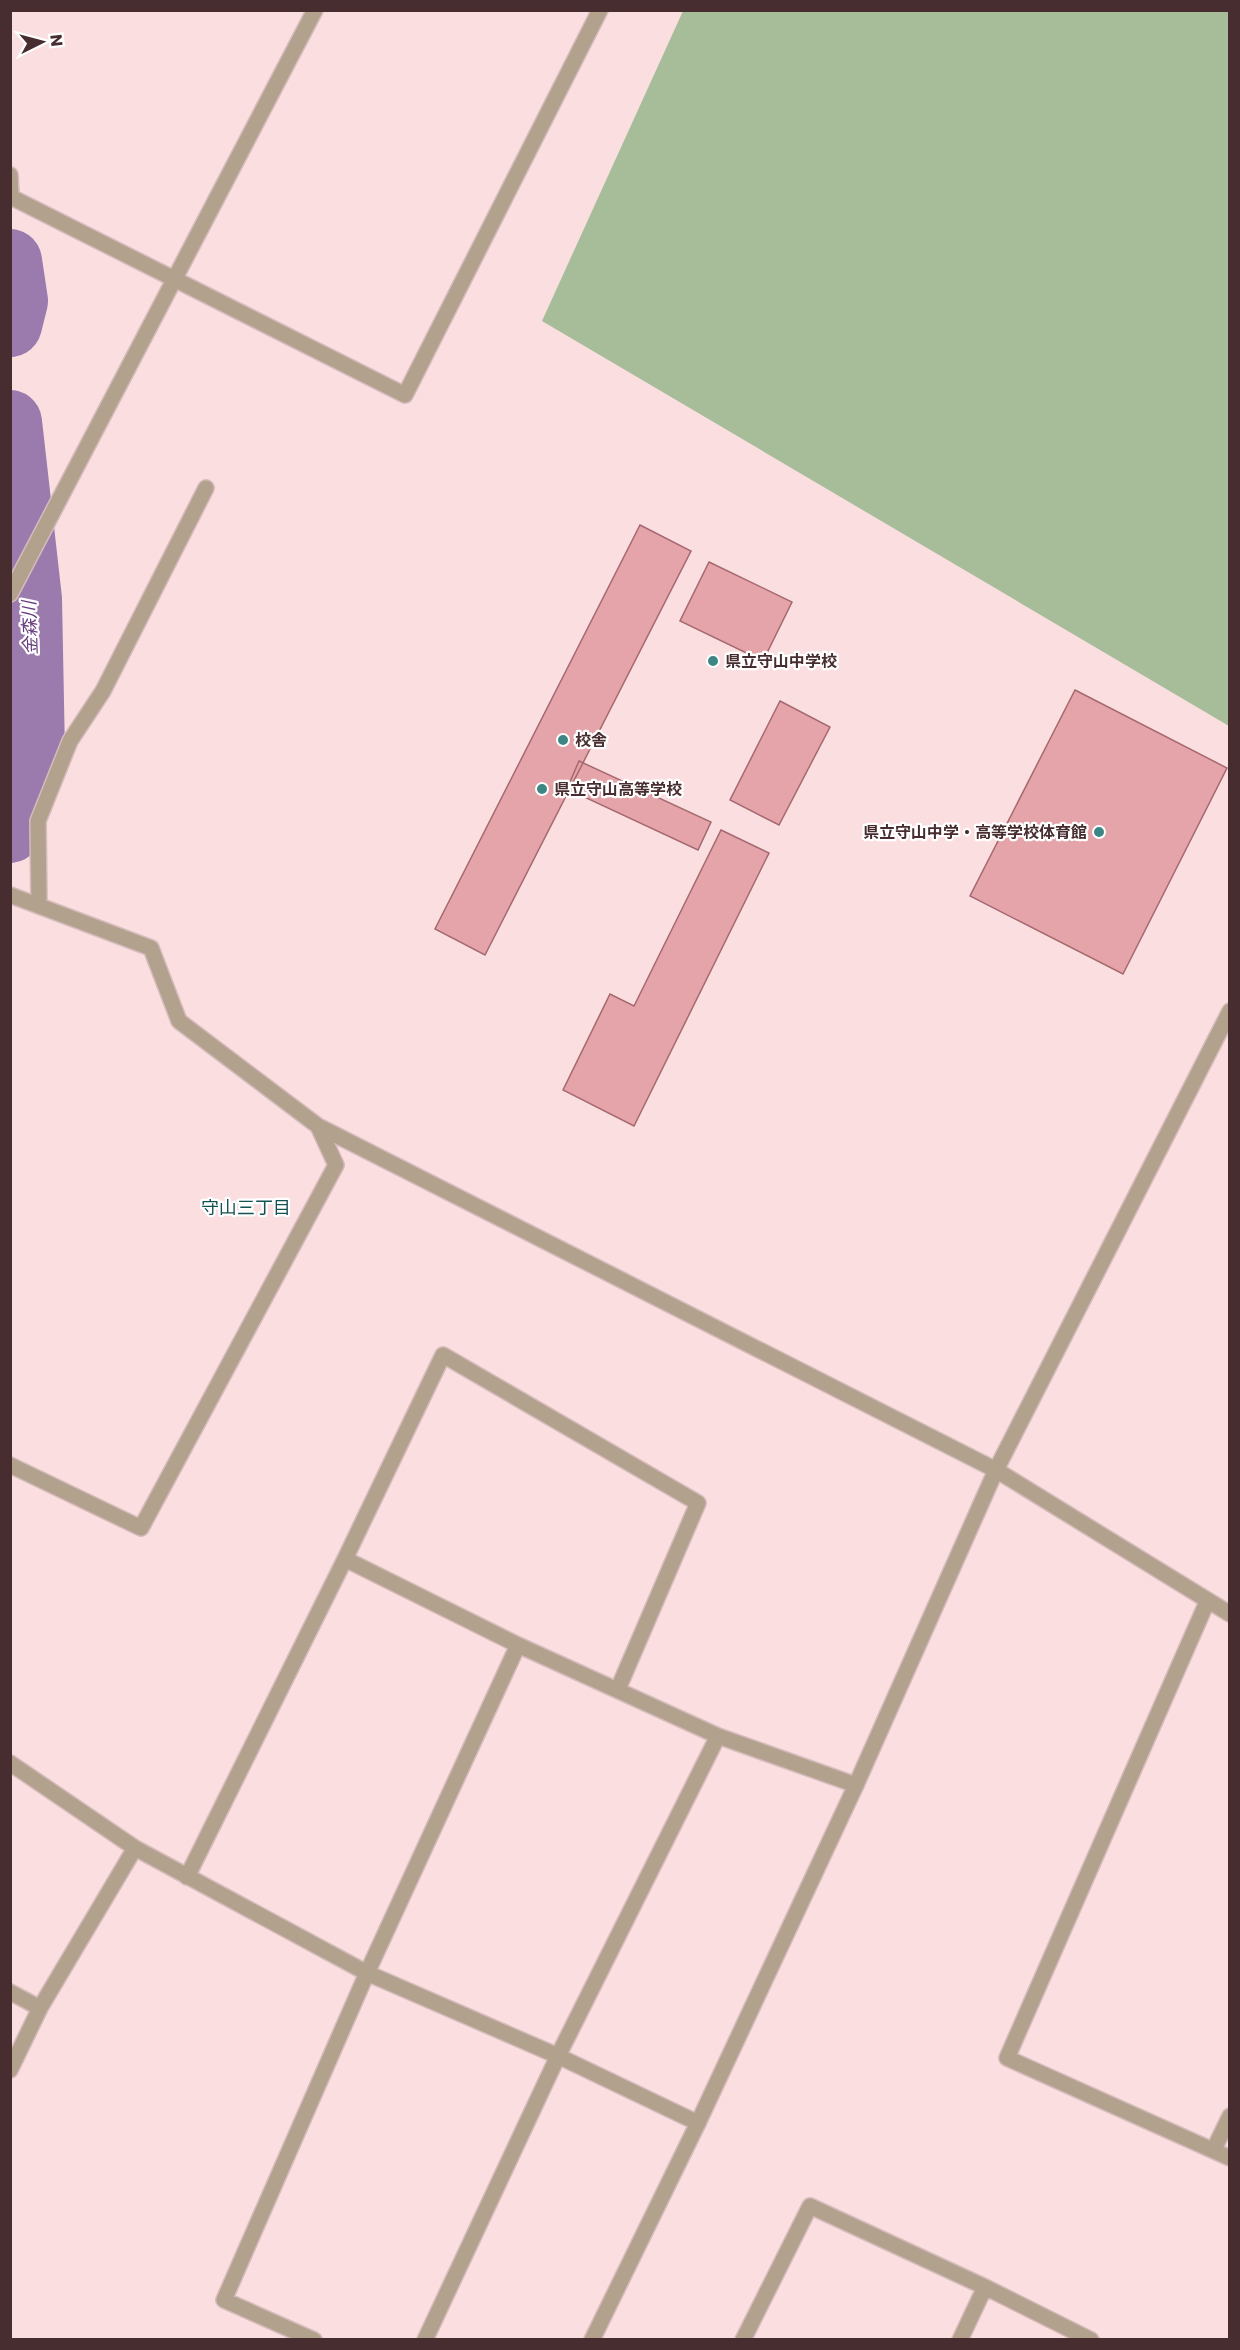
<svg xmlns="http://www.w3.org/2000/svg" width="1240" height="2350" viewBox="0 0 1240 2350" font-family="Poppins,'Noto Sans JP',sans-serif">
<rect width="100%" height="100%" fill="#fadee0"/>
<path fill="#a7bd99" d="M 683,11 L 1229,11 L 1229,726 L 542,321 Z"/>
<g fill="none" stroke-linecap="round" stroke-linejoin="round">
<path stroke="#9b7aad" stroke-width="64" d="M 10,261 L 16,301 L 10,325
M 10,422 L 30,599 L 33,753 L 10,831"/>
</g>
<path fill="#e5a4aa" stroke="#a5696f" stroke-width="1.5" d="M 640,525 L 691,551 L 485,955 L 435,929 Z
M 709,562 L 792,602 L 763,661 L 680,621 Z
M 1075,690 L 1227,768 L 1123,974 L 970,896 Z
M 780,701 L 830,727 L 779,825 L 730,800 Z
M 579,761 L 711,822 L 698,850 L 567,789 Z
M 721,830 L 769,853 L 634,1126 L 563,1090 L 610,994 L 634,1006 Z"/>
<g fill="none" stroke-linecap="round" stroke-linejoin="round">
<g stroke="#d6bbbd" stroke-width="18">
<path id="minor" d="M 10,175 L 11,197 L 405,395 L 600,10
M 10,895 L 151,948 L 179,1021 L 318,1126 L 996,1470
M 39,906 L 38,821 L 70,741 L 103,691 L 206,488
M 10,1465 L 141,1528 L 336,1165 L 318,1126
M 345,1559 L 518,1645 L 718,1736 L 856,1785
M 1207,1602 L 1007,2058 L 1230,2158
M 10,1763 L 135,1848 L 367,1973 L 558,2056 L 698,2123
M 187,1877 L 345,1559 L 443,1355 L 698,1503 L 618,1689
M 10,1992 L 40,2008
M 10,2070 L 40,2008 L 135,1848
M 1214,2149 L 1230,2116
M 314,2340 L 224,2300 L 367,1973 L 518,1645
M 425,2340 L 558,2056 L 718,1736
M 743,2340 L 810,2206 L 985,2287 L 1091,2340
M 960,2340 L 985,2287"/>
</g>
<g stroke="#d6bbbd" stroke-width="18">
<path id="tertiary" d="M 10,594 L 315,10
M 996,1470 L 1230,1614
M 592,2340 L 698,2123 L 856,1785 L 996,1470 L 1230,1011"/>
</g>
<use href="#minor" stroke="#b2a18c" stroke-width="15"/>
<use href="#tertiary" stroke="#b2a18c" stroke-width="15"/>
</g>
<g fill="#3d8684" stroke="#fff" stroke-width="2">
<circle cx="713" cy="661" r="6"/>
<circle cx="563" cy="740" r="6"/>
<circle cx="542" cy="789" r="6"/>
<circle cx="1099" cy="832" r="6"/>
</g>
<g text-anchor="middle" stroke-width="4.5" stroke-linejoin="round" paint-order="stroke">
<g font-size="16" font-weight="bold" fill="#472d2f" stroke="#fff" text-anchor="start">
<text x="725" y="667">県立守山中学校</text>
<text x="575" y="746">校舎</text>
<text x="554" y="795">県立守山高等学校</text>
<text x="1087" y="838" text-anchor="end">県立守山中学・高等学校体育館</text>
</g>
<g font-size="18" font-style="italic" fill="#673c7d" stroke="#fff">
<text transform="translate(30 628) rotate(-92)" y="6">金森川</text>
</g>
<g font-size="18" fill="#145150" stroke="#fff">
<text x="246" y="1214">守山三丁目</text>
</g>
</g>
<rect width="1240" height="2350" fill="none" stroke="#472d2f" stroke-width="24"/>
<g transform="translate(42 42) rotate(84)" stroke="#ffffff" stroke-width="4.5" paint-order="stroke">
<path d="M0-4.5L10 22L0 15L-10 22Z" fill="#472d2f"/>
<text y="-9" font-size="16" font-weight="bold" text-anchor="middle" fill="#472d2f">N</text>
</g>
</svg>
